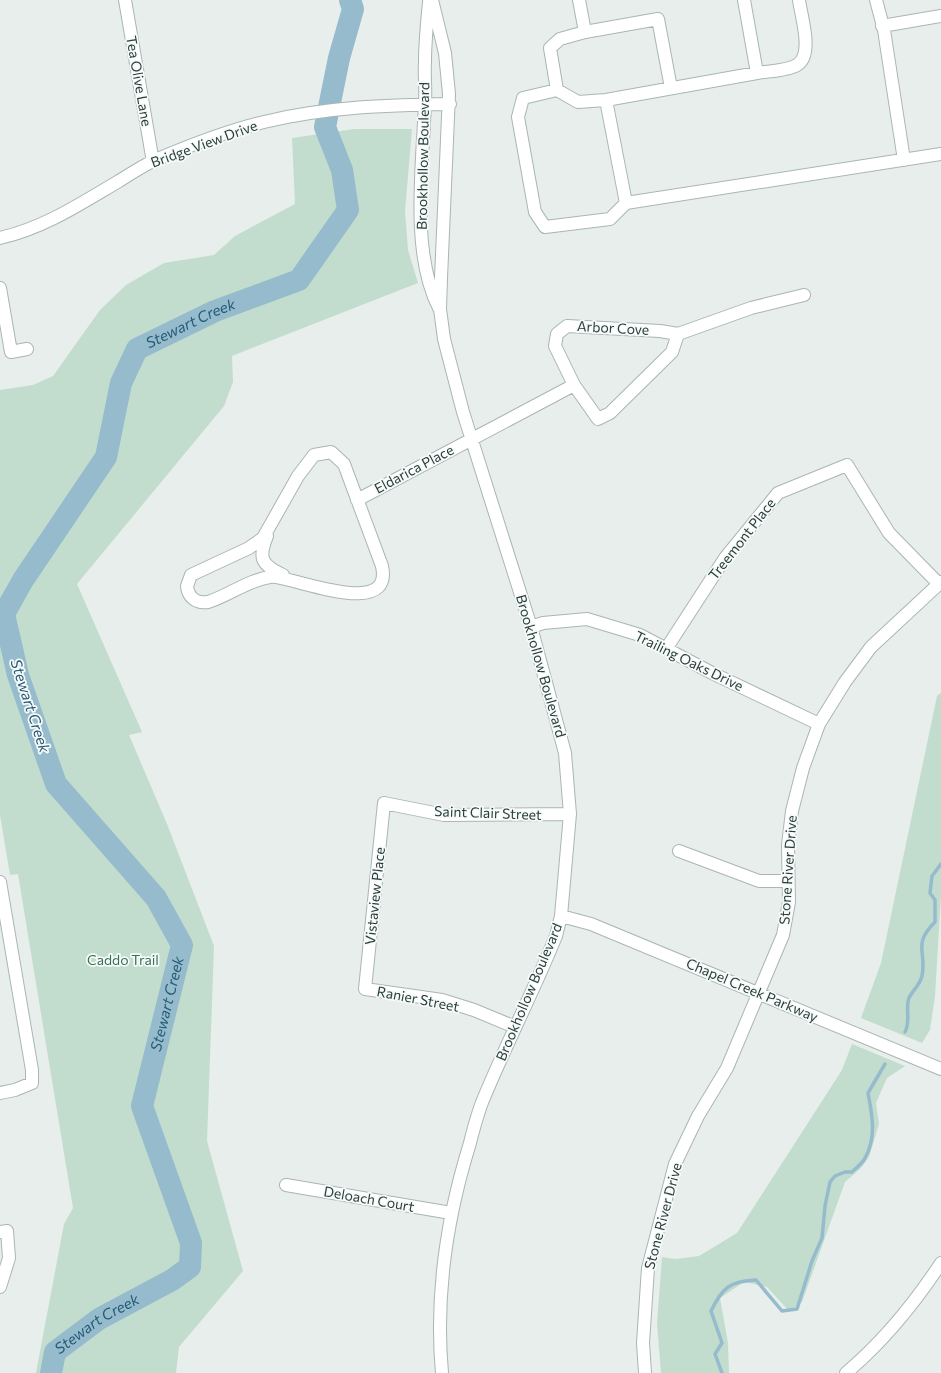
<svg xmlns="http://www.w3.org/2000/svg" width="941" height="1373" viewBox="0 0 941 1373" font-family="Commissioner,sans-serif">
<rect width="100%" height="100%" fill="#e7eeec"/>
<path fill="#c2ddce" d="M 354,129 L 412,129 L 405,211 L 408,250 L 418,283 L 232,356 L 233,382 L 224,406 L 77,584 L 142,732 L 129,735 L 167,824 L 214,946 L 207,1141 L 243,1271 L 179,1347 L 176,1373 L 36,1373 L 64,1224 L 73,1208 L 18,874 L 10,875 L 0,815 L 0,390 L 33,385 L 53,376 L 100,310 L 126,285 L 164,263 L 214,255 L 235,236 L 295,204 L 292,138 Z
M 941,693 L 941,896 L 935,996 L 930,1030 L 922,1043 L 861,1018 L 881,963 L 937,696 Z
M 852,1044 L 905,1066 L 887,1078 L 876,1103 L 879,1124 L 869,1157 L 860,1169 L 845,1182 L 802,1302 L 789,1311 L 767,1287 L 744,1282 L 720,1298 L 728,1343 L 729,1373 L 661,1373 L 657,1323 L 662,1257 L 675,1259 L 699,1256 L 737,1233 L 842,1070 Z"/>
<g fill="none" stroke-linecap="round" stroke-linejoin="round">
<path stroke="#95bbcd" stroke-width="3.5" d="M 905,1032 C 911,1021 905,1009 909,998 C 912,991 920,985 922,976 C 927,951 912,945 935,922 L 935,900 L 930,893 L 932,876 L 941,864
M 722,1373 L 715,1354 L 722,1343 L 711,1311 C 722,1288 730,1281 756,1280 L 782,1311 L 797,1309 L 812,1261 L 822,1238 L 825,1206 L 830,1182 L 835,1176 L 845,1172 L 852,1172 C 856,1168 863,1163 865,1158 C 877,1137 872,1114 868,1093 L 885,1064"/>
<path stroke="#95bbcd" stroke-width="22" id="s1" d="M 51,1373 L 55,1352 L 99,1319 L 172,1280 L 190,1267 L 191,1243 L 142,1106 L 182,945 L 156,898 L 56,784 L 18,675 L 4,614 L 23,580 L 106,457 L 121,383 L 137,349 L 215,311 L 299,280 L 348,210 L 342,170 L 325,127 L 339,58 L 353,9 L 350,0"/>
<g stroke="#aab6b4" stroke-width="14">
<path id="minor" d="M 125,0 L 153,162
M 432,0 L 445,53 L 449,94 L 441,278 L 440,309 L 444,339 L 463,412 L 531,627 L 565,753 L 570,814 L 561,916 L 556,936 C 533,993 504,1048 481,1105 C 477,1117 473,1130 470,1143 C 447,1217 435,1296 442,1373
M 579,0 L 585,32 L 560,39 L 550,48 L 557,90 L 523,98 L 518,117 L 535,212 L 545,227 L 610,219 L 626,203 L 941,154
M 876,0 L 884,30 L 904,160
M 429,2 C 427,22 425,42 425,62 C 424,75 426,88 425,102 C 423,163 410,252 439,308
M 882,26 L 941,16
M 585,32 L 658,19 L 671,88
M 757,73 C 769,71 787,71 797,65 C 814,55 801,16 799,0
M 557,90 L 578,102 L 606,100 L 757,73 L 744,0
M 606,100 L 626,203
M 0,238 C 44,228 80,204 119,181 C 130,174 141,167 153,161 C 188,146 226,131 264,122 C 324,107 388,105 450,104
M 0,288 L 11,352 L 27,349
M 678,334 L 672,352 L 610,413 L 598,419 L 574,385 L 555,346 L 557,334 L 567,326 L 660,331 L 678,334 L 751,308 L 804,295
M 331,452 L 344,464 L 382,566 C 394,622 288,574 270,577 C 248,580 228,596 208,602 C 196,604 188,597 187,586 L 191,575 L 249,548 L 263,538 L 298,476 L 314,455 Z
M 357,500 L 574,385
M 267,536 C 258,558 261,565 283,575
M 531,627 L 543,623 L 587,619 L 640,635 L 714,674 L 819,724
M 666,649 L 725,558 L 778,493 L 847,465 L 889,533 L 939,584
M 679,851 L 759,881 L 787,881
M 0,882 L 32,1070 L 32,1083 L 15,1090 L 0,1093
M 561,916 L 591,924 L 941,1069
M 515,1027 L 474,1010 L 442,1000 L 365,989 L 384,803 L 444,815 L 570,814
M 286,1185 L 451,1213
M 0,1232 L 7,1231 L 9,1258 L 0,1287
M 645,1373 L 643,1343 L 648,1268 L 675,1164 L 698,1116 L 727,1068 L 783,935 L 789,902 L 788,845 L 792,811 L 803,768 L 819,724 L 845,682 L 871,647 L 941,582
M 846,1373 C 884,1341 914,1304 941,1263"/>
</g>
<use href="#minor" stroke="#fff" stroke-width="12"/>
</g>
<g text-anchor="middle" stroke-width="3.5" stroke-linejoin="round" paint-order="stroke">
<g font-size="14" fill="#273f3c" stroke="#f7faf9">
<text transform="translate(139 81) rotate(80)" y="5">Tea Olive Lane</text>
<text transform="translate(204 144) rotate(-20)" y="5">Bridge View Drive</text>
<text transform="translate(423 156) rotate(-89)" y="5">Brookhollow Boulevard</text>
<text transform="translate(613 328) rotate(3)" y="5">Arbor Cove</text>
<text transform="translate(414 469) rotate(-28)" y="5">Eldarica Place</text>
<text transform="translate(742 539) rotate(-52)" y="5">Treemont Place</text>
<text transform="translate(689 661) rotate(26)" y="5">Trailing Oaks Drive</text>
<text transform="translate(541 666) rotate(74)" y="5">Brookhollow Boulevard</text>
<text transform="translate(488 813) rotate(2)" y="5">Saint Clair Street</text>
<text transform="translate(788 870) rotate(-86)" y="5">Stone River Drive</text>
<text transform="translate(375 896) rotate(-84)" y="5">Vistaview Place</text>
<text transform="translate(752 990) rotate(23)" y="5">Chapel Creek Parkway</text>
<text transform="translate(529 992) rotate(-67)" y="5">Brookhollow Boulevard</text>
<text transform="translate(418 999) rotate(11)" y="5">Ranier Street</text>
<text transform="translate(369 1199) rotate(10)" y="5">Deloach Court</text>
<text transform="translate(663 1216) rotate(-75)" y="5">Stone River Drive</text>
</g>
<g font-size="14" fill="#357257" stroke="#f7faf9">
<text x="123" y="965">Caddo Trail</text>
</g>
<g font-size="15" font-style="italic" fill="#265b76" stroke="#f7faf9">
<text dy="5" stroke="none"><textPath href="#s1" startOffset="1260">Stewart Creek</textPath></text>
<text transform="translate(30 706) rotate(72)" y="5">Stewart Creek</text>
<text dy="5" stroke="none"><textPath href="#s1" startOffset="456">Stewart Creek</textPath></text>
<text dy="5" stroke="none"><textPath href="#s1" startOffset="72">Stewart Creek</textPath></text>
</g>
</g>
</svg>
